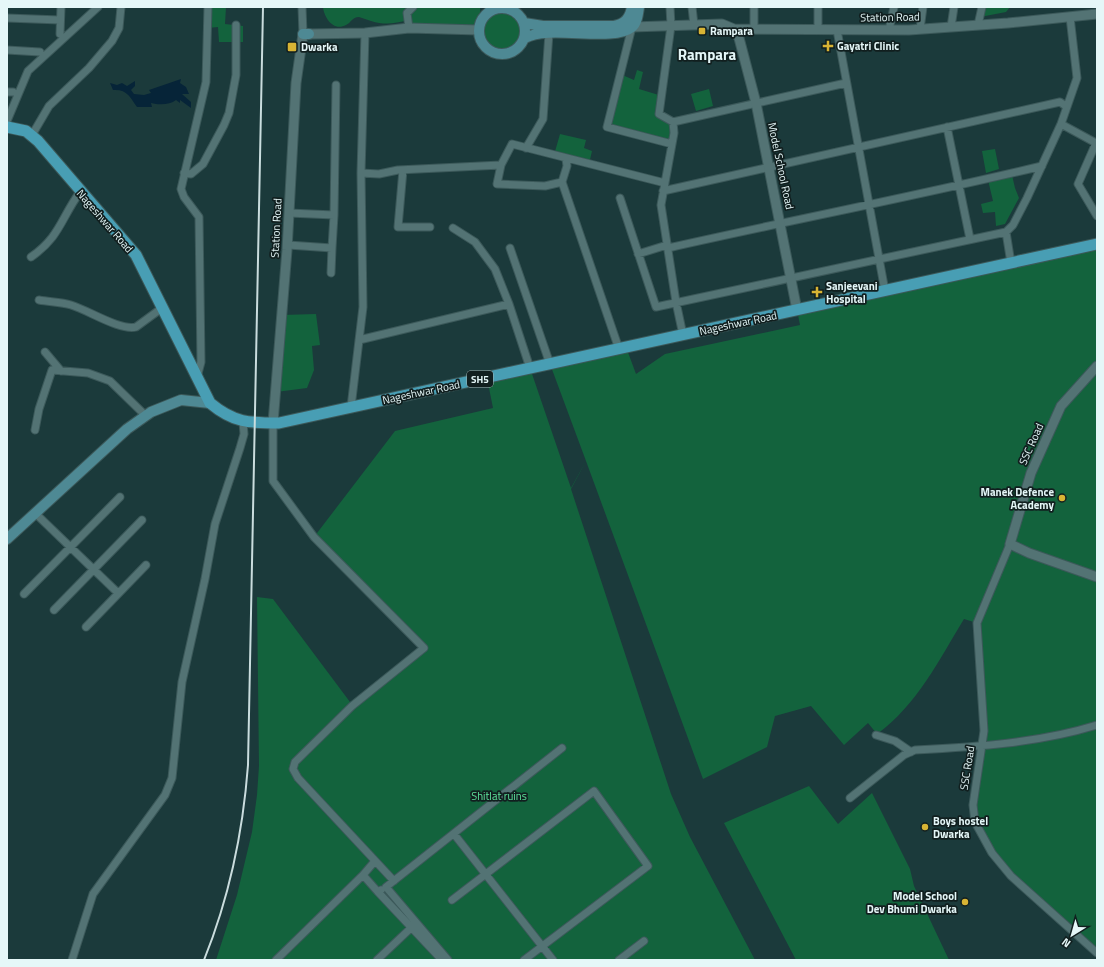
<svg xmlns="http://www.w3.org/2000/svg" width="1104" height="967" viewBox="0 0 1104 967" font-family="'Titillium Web',sans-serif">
<rect width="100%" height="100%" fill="#1b3a3b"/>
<path fill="#13633d" d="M 208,7 L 226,7 L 225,24 L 243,26 L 243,42 L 219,42 L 218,27 L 208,28 Z
M 323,7 L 480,7 L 481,22 L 479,30 L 409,28 L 408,20 C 394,24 384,25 371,21 C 367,20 363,18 359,17 C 352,17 351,23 346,25 C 333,32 324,17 323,7 Z
M 982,7 L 1010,7 L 1006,12 L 980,17 Z
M483 32a19 19 0 1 1 38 0a19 19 0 1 1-38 0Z
M 637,70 L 643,72 L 639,89 L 662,96 L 659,114 L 673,122 L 672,144 L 607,127 L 620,74 L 634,80 Z
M 709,89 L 713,106 L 696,111 L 691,94 Z
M 560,134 L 586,140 L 584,148 L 592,151 L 589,164 L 554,155 Z
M 995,149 L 999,169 L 986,173 L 982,151 Z
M 1012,175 L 1015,188 L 1019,198 L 1005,224 L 996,226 L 995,212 L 983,213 L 981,204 L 993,201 L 988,180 Z
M 1097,244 L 1097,953 L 1011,876 L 979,832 L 973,805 L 983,747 L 977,623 L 964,619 C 939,660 917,705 877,734 L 868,723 L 844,745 L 811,706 L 775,716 L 767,747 L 703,779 L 586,461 L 571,489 L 671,794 L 690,837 L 755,960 L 216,960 L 237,895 L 252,832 L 257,795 L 259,766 L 257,597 L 273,599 L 350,702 L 424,648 L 314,537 L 395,431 L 493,408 L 487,378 L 530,368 L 571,488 L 586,461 L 550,364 L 626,347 L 636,374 L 665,354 L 800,325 L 797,310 Z
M 316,314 L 320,345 L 312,346 L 314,370 L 307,388 L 276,392 L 282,315 Z
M 809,786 L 838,824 L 872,793 L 910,869 L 914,886 L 949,960 L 796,960 L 724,823 Z"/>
<path fill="#062438" d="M 181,79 L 180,83 L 186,87 L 189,94 L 182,94 L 191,102 L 191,108 L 180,100 L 180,103 L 176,100 C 170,105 159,105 151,103 L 152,107 L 137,107 C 130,97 127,89 113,90 L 110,83 L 117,85 L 122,83 L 127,86 L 135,81 L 135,86 L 131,90 L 134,94 L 144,95 L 151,93 L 149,90 Z"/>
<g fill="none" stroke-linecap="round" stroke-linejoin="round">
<g stroke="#3c595a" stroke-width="9">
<path id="minor" d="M 302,7 L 303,34
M 670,7 L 671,26 L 659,114 L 673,122 L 674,133 L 661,205 L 676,302 L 683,335
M 692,7 L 694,25
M 754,7 L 754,29
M 7,18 L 60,20
M 978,25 L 982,7
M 632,27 L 607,127 L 672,144
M 951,27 L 954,7
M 409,28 L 407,13 L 413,7
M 920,29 L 923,7
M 818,30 L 818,7
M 837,30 L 885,291
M 889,30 L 894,7
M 365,33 L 361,173 L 379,174 L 398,170 L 501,165
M 60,34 L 61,7
M 7,50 L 40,52
M 7,92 L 13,92
M 7,121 L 28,71 L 98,7
M 673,122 L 846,83
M 1061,124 L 1096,143 L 1078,184 L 1097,216
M 947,127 L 970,239
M 32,135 L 49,106 L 89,68 L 112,41 L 119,28 L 121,7
M 526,148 L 543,119 L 549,33
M 566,159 L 567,166 L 562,182 L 545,186 L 497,184 L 501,165 L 512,144 L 665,183
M 403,170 L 398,227 L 430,227
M 184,173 L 191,174 L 203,164 L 224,125 L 229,113 L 236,75 L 236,25
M 562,182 L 619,349
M 663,191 L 1060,102 L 1067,107
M 620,198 L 656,307 L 1006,232 L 1013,225 L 1027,198 L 1061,124 L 1077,78 L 1070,17
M 334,215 L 336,85
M 453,228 L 475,242 L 495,269 L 509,304
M 1006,232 L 1011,263
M 288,245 L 332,248 L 334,215 L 289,213
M 510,248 L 550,364
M 668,248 C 792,220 917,196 1042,166
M 638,254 L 667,245
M 31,257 C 60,237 61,218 80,192
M 331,273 L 332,248
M 39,300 C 50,302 61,302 71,305 C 88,310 120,331 136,327 L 162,308
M 359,340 L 509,304 L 530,368
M 45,352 L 61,371
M 197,377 L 201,362 L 199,217 L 184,197 L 181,189 L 206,82 L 208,7
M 351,407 L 363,307 L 361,173
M 273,423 L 273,481 L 314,537 L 424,648 L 352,706 L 295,762 L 293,769 L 298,778 L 394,881
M 35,430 L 39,409 L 52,370 L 88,373 L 110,381 L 146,416
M 35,513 L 118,593
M 1010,544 L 977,623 L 984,731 L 973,805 L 975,822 L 992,853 L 1011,876 L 1097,953
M 24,594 L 120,497
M 54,610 L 142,520
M 86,627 L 146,565
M 876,735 L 895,741 L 911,752
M 850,798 L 904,755 L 915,750 C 976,747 1039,743 1097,725
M 454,834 L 553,960
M 375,861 L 363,875 L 378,892 L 381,890
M 378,892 L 442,960
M 452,900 L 594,791 L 648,866 L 524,960
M 72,960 L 93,894 L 165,795 L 172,778 L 182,682 L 205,579 L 215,524 L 240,448 L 244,434 L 243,422
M 276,960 L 363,875
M 377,960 L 413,926
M 448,960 L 386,887 L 562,748
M 619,960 L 644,941"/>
</g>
<g stroke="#3c595a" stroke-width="11">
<path id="tertiary" d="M 632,27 L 722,24 L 734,29 L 909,30 L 1008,23 L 1097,14
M 734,29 L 739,38 L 756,103 L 797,310
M 309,34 L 365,33 L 409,28 L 479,30
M 1097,366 L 1061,406 L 1031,473 L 1010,544 L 1029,553 L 1097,577
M 273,423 L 287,250 L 296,83 L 303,34"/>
</g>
<g stroke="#3c595a" stroke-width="12">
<path id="secondary" d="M479 31a23 23 0 1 1 46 0a23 23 0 1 1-46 0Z
M 524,23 L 543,26 L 614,26 C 625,24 630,18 632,7
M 303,34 L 309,34
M 525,38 C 549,24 612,43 632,27 C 637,23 638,14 639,7
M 7,539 L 127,429 L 151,412 L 181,400 L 210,403"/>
</g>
<g stroke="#3c595a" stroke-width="13">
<path id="primary" d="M 7,127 L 26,131 L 38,141 L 136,255 L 210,403 C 234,423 249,423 279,423 L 1097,244"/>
</g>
<use href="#minor" stroke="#537374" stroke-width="7"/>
<use href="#tertiary" stroke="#537374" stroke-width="9"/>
<use href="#secondary" stroke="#4e8994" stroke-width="10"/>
<use href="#primary" stroke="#489eb4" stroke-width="11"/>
<path stroke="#caddde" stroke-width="2" d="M 204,960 C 229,898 243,832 248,765 L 263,7"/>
</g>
<g fill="#d8b434" stroke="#111f1f" stroke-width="1.5">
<rect x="698" y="27" width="8" height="8" rx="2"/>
<path d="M826 40h4v4h4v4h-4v4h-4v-4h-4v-4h4z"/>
<rect x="287" y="42" width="10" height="10" rx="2"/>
<path d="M815 286h4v4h4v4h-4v4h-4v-4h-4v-4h4z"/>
<circle cx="1062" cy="498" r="4"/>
<circle cx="925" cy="827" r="4"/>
<circle cx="965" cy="902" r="4"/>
</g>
<g text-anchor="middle" stroke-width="3.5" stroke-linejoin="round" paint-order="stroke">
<rect fill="#111f1f" stroke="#a5b6b7" stroke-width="1" x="467" y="371" width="26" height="16" rx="3"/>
<g font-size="10" font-weight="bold" fill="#e5f7f8">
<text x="480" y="383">SH5</text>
</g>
<g font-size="11" fill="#e5f7f8" stroke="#111f1f">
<text transform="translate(890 17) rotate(-1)" y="4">Station Road</text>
<text transform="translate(781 166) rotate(78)" y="4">Model School Road</text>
<text transform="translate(105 221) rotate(49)" y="4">Nageshwar Road</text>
<text transform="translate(276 228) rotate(-87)" y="4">Station Road</text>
<text transform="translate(738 323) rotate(-12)" y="4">Nageshwar Road</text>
<text transform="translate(421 392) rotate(-12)" y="4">Nageshwar Road</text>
<text transform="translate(1031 444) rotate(-66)" y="4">SSC Road</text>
<text transform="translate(967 768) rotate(-81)" y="4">SSC Road</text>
</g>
<g font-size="11" font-weight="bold" fill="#e5f7f8" stroke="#111f1f" text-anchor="start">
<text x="710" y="35">Rampara</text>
<text x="837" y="50">Gayatri Clinic</text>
<text x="301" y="51">Dwarka</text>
<text x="826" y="290">Sanjeevani<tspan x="826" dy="13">Hospital</tspan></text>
<text x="1054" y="496" text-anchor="end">Manek Defence<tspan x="1054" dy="13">Academy</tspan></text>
<text x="933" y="825">Boys hostel<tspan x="933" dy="13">Dwarka</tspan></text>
<text x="957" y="900" text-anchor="end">Model School<tspan x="957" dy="13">Dev Bhumi Dwarka</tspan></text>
</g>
<g font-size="11" fill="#5fe79e" stroke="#111f1f">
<text x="499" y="800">Shitlat ruins</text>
</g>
<g font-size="15" font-weight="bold" fill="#e5f7f8" stroke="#111f1f">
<text x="707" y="60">Rampara</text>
</g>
</g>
<rect width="1104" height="967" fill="none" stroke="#e5f7f8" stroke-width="16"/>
<g transform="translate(1072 935) rotate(217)" stroke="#111f1f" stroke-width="3" paint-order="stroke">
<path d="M0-3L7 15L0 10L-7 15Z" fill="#e5f7f8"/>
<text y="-6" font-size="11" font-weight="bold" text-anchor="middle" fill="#e5f7f8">N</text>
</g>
</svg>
